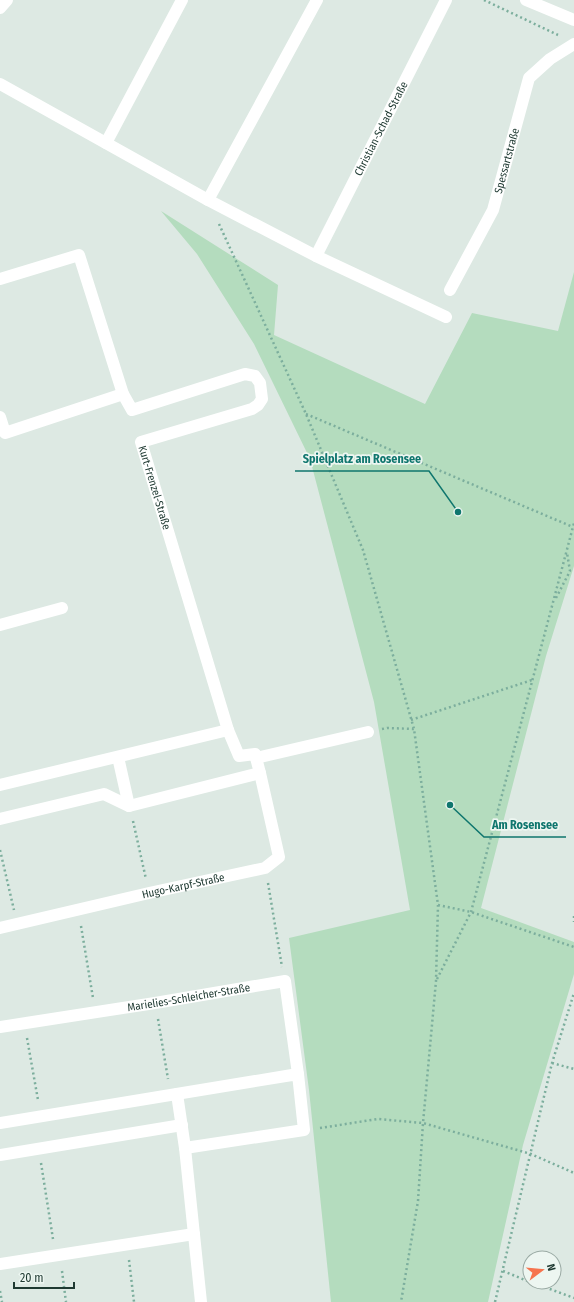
<svg xmlns="http://www.w3.org/2000/svg" width="574" height="1302" viewBox="0 0 574 1302" font-family="'Fira Sans Condensed',sans-serif">
<rect width="100%" height="100%" fill="#dde9e3"/>
<path fill="#b4dcbe" d="M 161,211 L 278,285 L 274,335 L 425,404 L 472,313 L 558,331 L 574,272 L 574,566 L 546,656 L 481,908 L 574,942 L 574,974 L 523,1145 L 488,1302 L 331,1302 L 309,1090 L 289,938 L 410,910 L 374,702 L 310,459 L 254,344 L 197,254 Z"/>
<g fill="none" stroke-linecap="round" stroke-linejoin="round">
<path stroke="#7cae9d" stroke-width="2.5" stroke-dasharray="2 3" stroke-linecap="butt" d="M 484,0 L 558,35
M 219,224 L 306,414 L 363,550 L 414,729 L 438,905 L 436,981 L 423,1123 L 418,1201 L 401,1302
M 306,414 L 573,527
M 556,598 L 570,571 L 567,553
M 411,720 L 532,680
M 382,729 L 387,728 L 414,729
M 133,821 L 146,879
M 0,850 L 14,910
M 268,883 L 282,967
M 438,905 L 471,912 L 574,947
M 574,916 L 574,922
M 81,926 L 93,998
M 437,979 L 471,912 L 574,523
M 158,1019 L 168,1079
M 27,1038 L 38,1100
M 552,1063 L 574,1069
M 320,1128 L 378,1119 L 423,1123 L 531,1154 L 574,1173
M 41,1163 L 53,1239
M 129,1260 L 134,1302
M 62,1271 L 66,1302
M 503,1271 L 530,1282
M 531,1282 L 574,1298
M 0,1291 L 2,1302
M 495,1302 L 552,1063 L 574,993"/>
<g stroke="#fff" stroke-width="12">
<path d="M 526,0 L 574,20"/>
<path d="M 0,8 L 7,0"/>
<path d="M 0,84 L 208,200 L 316,256 L 446,317"/>
<path d="M 106,143 L 182,0"/>
<path d="M 208,200 L 317,0"/>
<path id="s1" d="M 316,256 L 446,0"/>
<path id="s2" d="M 0,279 L 79,255 L 123,394 L 132,410 L 245,374 L 255,376 L 260,383 L 262,399 L 258,405 L 252,409 L 141,442 L 228,730"/>
<path id="s3" d="M 450,290 L 493,210 L 529,78 L 550,59 L 574,44"/>
<path d="M 0,417 L 5,433 L 123,394"/>
<path d="M 0,625 L 62,608"/>
<path d="M 118,757 L 129,806"/>
<path d="M 256,758 L 368,732"/>
<path d="M 0,785 L 228,730 L 239,756 L 255,754 L 260,773 L 129,806 L 104,794 L 0,819"/>
<path id="s4" d="M 0,928 L 149,893 L 265,868 L 279,857 L 260,773"/>
<path id="s5" d="M 0,1027 L 155,1003 L 285,981 L 298,1074"/>
<path d="M 177,1094 L 185,1148 L 201,1302"/>
<path d="M 0,1123 L 298,1074 L 304,1130 L 185,1148"/>
<path d="M 0,1155 L 182,1125"/>
<path d="M 0,1264 L 194,1234"/>
</g>
</g>
<g text-anchor="middle" stroke-width="3.5" stroke-linejoin="round" paint-order="stroke">
<g font-size="11" fill="#1e3931" stroke="#edf6f1">
<text dy="4" stroke="none"><textPath href="#s1" startOffset="143">Christian-Schad-Straße</textPath></text>
<text dy="4" stroke="none"><textPath href="#s3" startOffset="142">Spessartstraße</textPath></text>
<text dy="4" stroke="none"><textPath href="#s2" startOffset="578">Kurt-Frenzel-Straße</textPath></text>
<text dy="4" stroke="none"><textPath href="#s4" startOffset="188">Hugo-Karpf-Straße</textPath></text>
<text dy="4" stroke="none"><textPath href="#s5" startOffset="191">Marielies-Schleicher-Straße</textPath></text>
</g>
</g>
<path fill="none" stroke="#0f766e" stroke-width="1.5" d="M458 512L429 471H295M450 805L484 837H566"/>
<g fill="#0f766e" stroke="#edf6f1" stroke-width="1.5">
<circle cx="458" cy="512" r="4"/>
<circle cx="450" cy="805" r="4"/>
</g>
<g font-size="12" text-anchor="middle" font-weight="bold" fill="#0f766e" stroke="#edf6f1" stroke-width="3.5" stroke-linejoin="round" paint-order="stroke">
<text x="362" y="463">Spielplatz am Rosensee</text>
<text x="525" y="829">Am Rosensee</text>
</g>
<g transform="translate(542 1270) rotate(74)"><circle r="19" fill="#edf6f1" stroke="#9aaaa4"/>
<path d="M0-3L7 15L0 10L-7 15Z" fill="#f6744e"/>
<text y="-6" font-size="11" font-weight="bold" text-anchor="middle" fill="#1e3931">N</text>
</g>
<path d="M14 1282v6h60v-6" fill="none" stroke="#1e3931" stroke-width="2"/>
<text x="20" y="1282" font-size="12" fill="#1e3931" stroke="#edf6f1" stroke-width="3" paint-order="stroke">20 m</text>
</svg>
